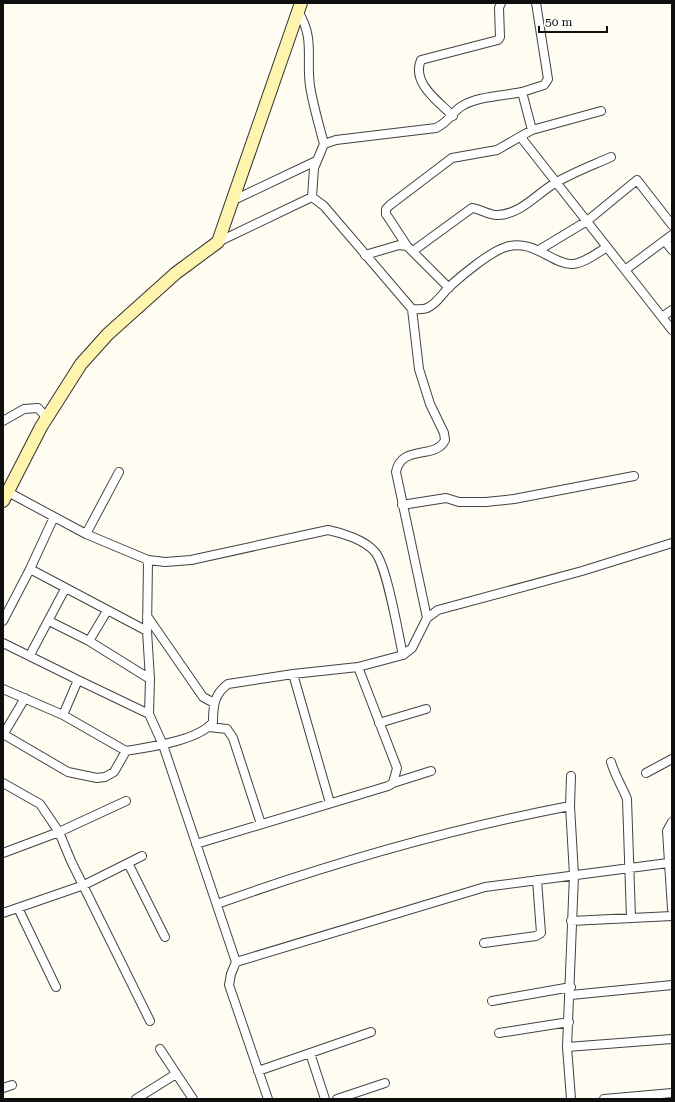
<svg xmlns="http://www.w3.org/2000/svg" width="675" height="1102" viewBox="0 0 675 1102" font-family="'Roboto Serif',serif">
<rect width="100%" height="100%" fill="#fffcf2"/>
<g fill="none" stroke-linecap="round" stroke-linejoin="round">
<g stroke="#424242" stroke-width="10">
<path id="street" d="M 298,11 C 315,39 306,57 310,86 C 313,105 319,125 324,144
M 522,92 L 544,85 L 548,79 L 536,3
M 601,111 L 532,130 L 523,135 L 523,140 L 625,270
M 453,116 C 439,102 411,83 421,60 L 498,40 L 500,37 L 499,8 L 501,3
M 312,197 L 324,206 L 412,309 L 419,369 L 430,404 L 444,433 L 445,440 C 436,460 401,444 396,472 L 427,618
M 234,200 L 316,161
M 672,235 L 625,270 L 672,330
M 665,241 L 672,250
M 218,242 L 312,197 L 314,168 L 324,144 L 336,140 L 436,128 C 449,122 452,112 462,106 C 478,96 504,96 522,92 L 532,130
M 407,246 L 386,214 L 386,209 L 390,205 L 452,158 L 497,150 L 523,135
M 539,250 L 587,221 L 637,180 L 672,225
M 413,251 L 472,208 C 481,209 490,216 498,215 C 522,214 538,192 557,182 C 574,172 593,165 611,157
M 365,255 L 399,245 L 407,246 L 449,288
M 412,309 C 417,309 423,310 427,308 C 437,304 442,294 449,287 C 461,276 491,251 506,247 C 533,238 553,265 572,264 C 583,264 597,253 607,247
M 662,317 L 672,310
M 3,421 L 24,409 L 38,408 L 47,418
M 8,492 L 86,534 L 148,560 L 165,562 L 191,560 L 328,530 C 343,533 365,540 375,552 C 387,566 398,633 403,655 L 412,648 L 427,618 L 438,610 L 582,571 L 672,543
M 402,505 L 446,498 L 459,502 L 486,502 L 514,499 L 634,476
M 86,534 L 119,472
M 30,569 L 147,631
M 147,616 L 203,697 L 214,703
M 3,621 L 30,569 L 54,517
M 49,621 L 89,641 L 150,679 L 147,631 L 148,560
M 89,641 L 107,611
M 3,643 L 78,680 L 63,715
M 30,655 L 65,589
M 293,674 L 330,803
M 150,679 L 149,714 L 163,745 L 236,962 L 485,887 L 668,863
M 78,680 L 149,714
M 3,689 L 63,715 L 126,751 L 114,772 L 105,777 L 97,778 L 68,772 L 3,734
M 379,723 L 426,709
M 209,727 L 227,729 L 233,738 L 261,824
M 3,735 L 25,698
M 126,751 C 149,747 198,741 213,722 C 213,706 214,694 228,684 L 293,674 L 358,667 L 403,655
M 611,762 C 615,776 622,786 627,799 L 631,918
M 646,773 L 672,759
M 3,783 L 40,804 L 59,832 L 71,861 L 150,1021
M 393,783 L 431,771
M 672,822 L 667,831 L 672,909
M 196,844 L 388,786 L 393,783 L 397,768 L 358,667
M 3,853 L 59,832 L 126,801
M 128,863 L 165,937
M 217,904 C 332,863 450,829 570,806
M 18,908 L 56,987
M 3,913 L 84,885 L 142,856
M 571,921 L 672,916
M 484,943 L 536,936 L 541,933 L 537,880
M 236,962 L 231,974 L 229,985 L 268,1099
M 571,995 L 672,985
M 492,1001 L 571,987
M 499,1033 L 569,1022
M 567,1047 L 672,1039
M 160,1049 L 193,1099
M 310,1053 L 325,1099
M 258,1071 L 371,1032
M 3,1088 L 12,1085
M 136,1099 L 176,1074
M 337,1099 L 385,1083
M 571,1099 L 567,1047 L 574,875 L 570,806 L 571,776
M 604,1099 L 672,1093"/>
</g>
<g stroke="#313131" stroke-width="14">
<path id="secondary" d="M 3,501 L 41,427 L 81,364 L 108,334 L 176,273 L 218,242 L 301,3"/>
</g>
<use href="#street" stroke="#fff" stroke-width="8"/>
<use href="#secondary" stroke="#fff4ad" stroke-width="12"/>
</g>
<rect width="675" height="1102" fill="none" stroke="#0f0f0f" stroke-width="8"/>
<path d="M539 26v6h68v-6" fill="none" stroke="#0f0f0f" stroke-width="2"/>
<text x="545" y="26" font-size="12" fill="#0f0f0f" stroke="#ffffff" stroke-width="3" paint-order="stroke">50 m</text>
</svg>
